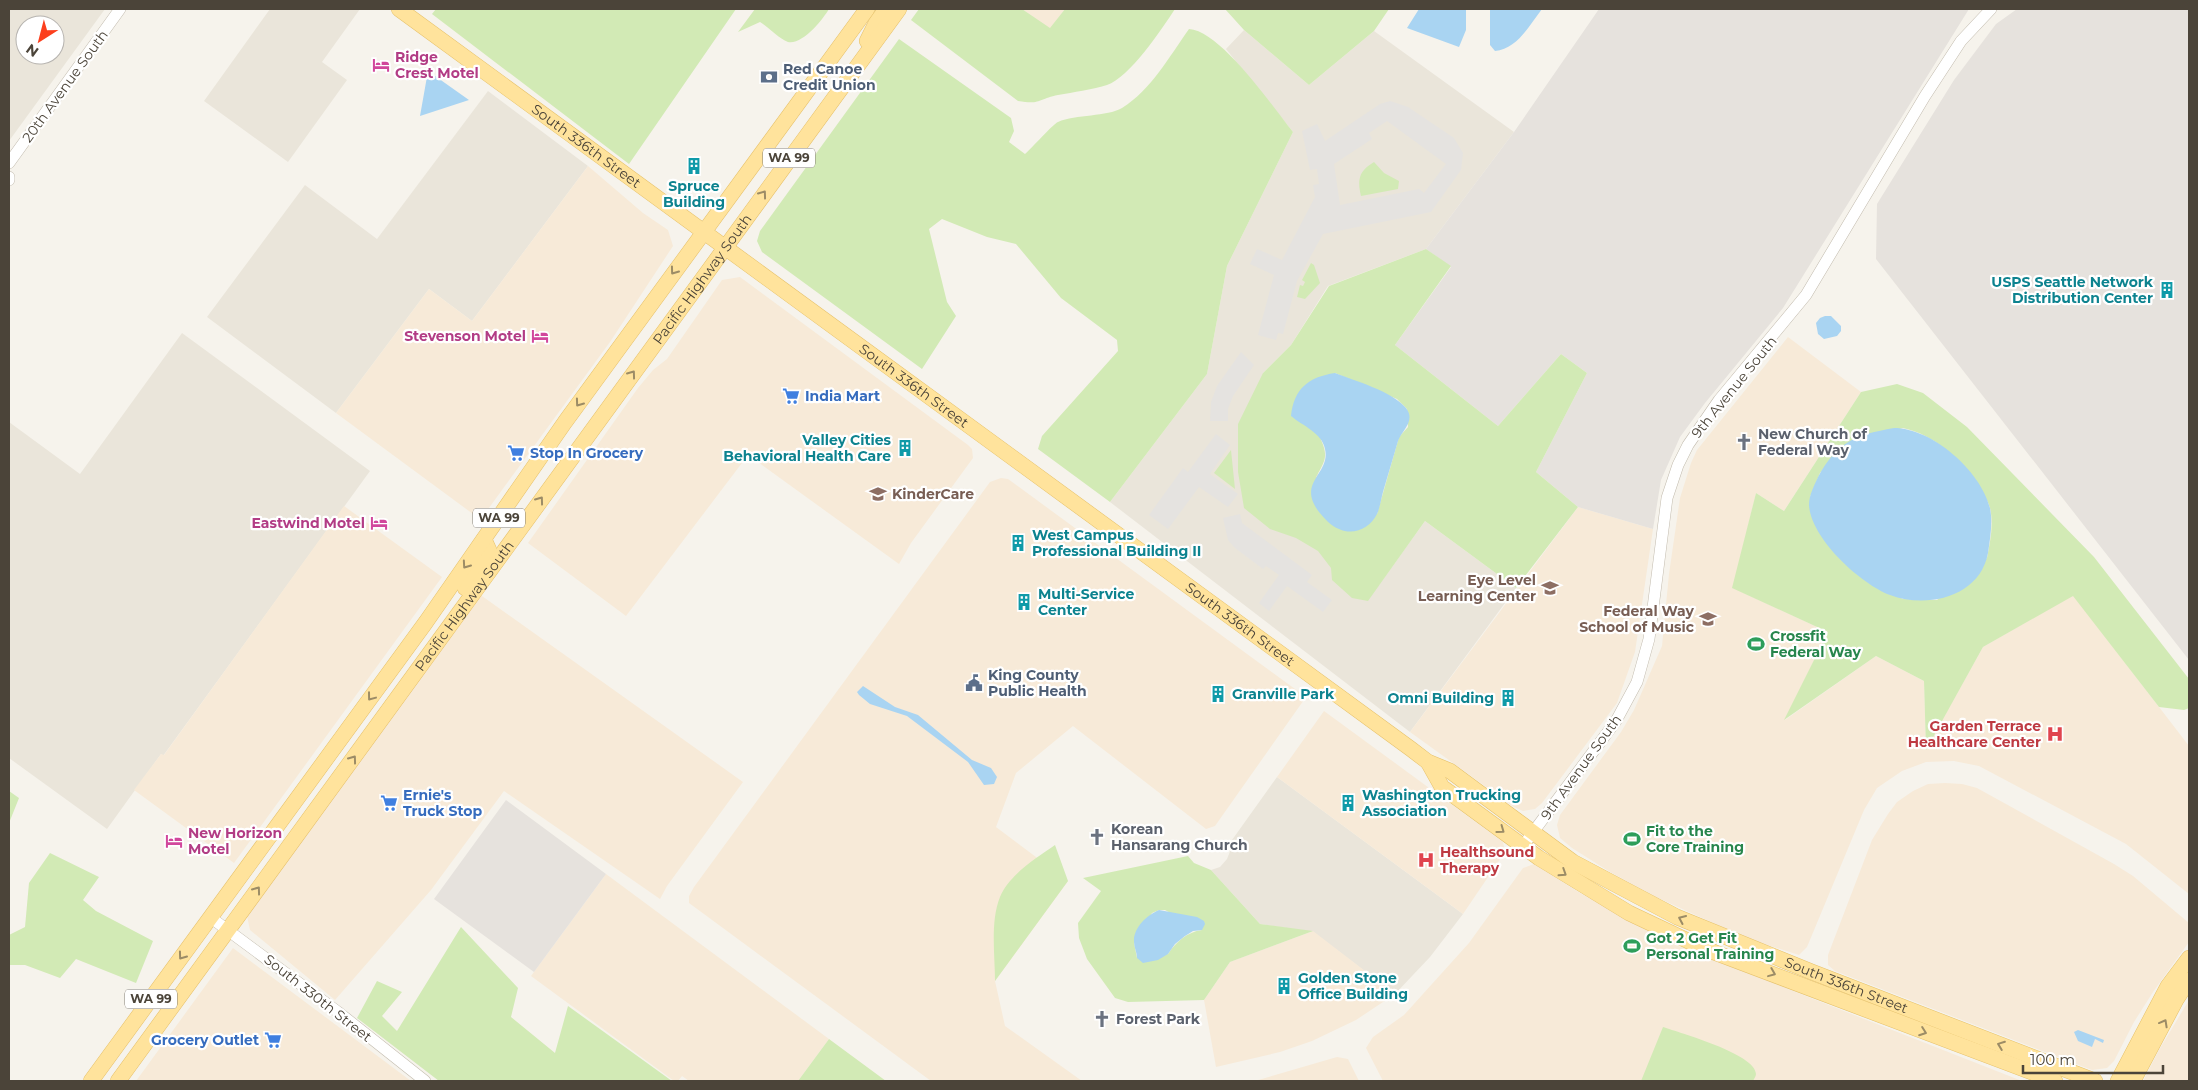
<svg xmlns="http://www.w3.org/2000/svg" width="2198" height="1090" viewBox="0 0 2198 1090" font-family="Montserrat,sans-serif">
<rect width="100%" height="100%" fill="#f6f3ec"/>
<path fill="#eae5da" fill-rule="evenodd" d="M 9,9 L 105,9 L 9,141 ZM 25,25 L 55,25 L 55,55 L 25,55 Z
M 270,9 L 360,9 L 322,62 L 347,80 L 288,162 L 204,101 Z
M 1244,30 L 1309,85 L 1374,31 L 1514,132 L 1426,249 L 1328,286 L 1291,345 L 1263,373 L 1379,585 L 1425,521 L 1516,588 L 1410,732 L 1110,502 L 1207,374 L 1227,266 L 1293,132 L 1226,49 Z
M 488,91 L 588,166 L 472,321 L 429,289 L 336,413 L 207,317 L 305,185 L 377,239 Z
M 182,333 L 370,471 L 163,756 L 161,754 L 107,829 L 9,758 L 9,422 L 80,474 Z
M 1277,777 L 1463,914 L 1430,957 L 1395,994 L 1313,932 L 1260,924 L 1211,870 L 1220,867 L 1227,859 L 1231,849 L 1232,840 Z"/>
<path fill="#f7ead8" d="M 1022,9 L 1065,9 L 1050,29 Z
M 588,166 L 643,213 L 668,230 L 673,246 L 610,342 L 486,512 L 480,515 L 473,514 L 336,413 L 429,289 L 472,321 Z
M 740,277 L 968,445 L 972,449 L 973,458 L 911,543 L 899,564 L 748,455 L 626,616 L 528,543 L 638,388 L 653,370 L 667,359 L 722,280 Z
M 1788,337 L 1861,392 L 1784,511 L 1756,493 L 1733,588 L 1828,632 L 1785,720 L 1876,656 L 1924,681 L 1926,749 L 1983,647 L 2073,595 L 2189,746 L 2189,894 L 2126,844 L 1979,766 L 1954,761 L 1926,762 L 1902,771 L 1877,788 L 1864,810 L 1807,947 L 1799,955 L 1746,938 L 1656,897 L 1610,872 L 1572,848 L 1560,838 L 1557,825 L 1560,815 L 1621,732 L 1634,710 L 1662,646 L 1669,574 L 1680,498 L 1691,463 L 1697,450 Z
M 1001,478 L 1008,479 L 1306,697 L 1215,826 L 1206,829 L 1073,726 L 1016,773 L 996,827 L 1068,881 L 995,981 L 1005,1026 L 1082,1081 L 931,1081 L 689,903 L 689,896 L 694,887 L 990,482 Z
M 344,506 L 442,577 L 234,863 L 134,790 L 161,754 L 164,755 Z
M 1578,507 L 1653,529 L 1635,652 L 1617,703 L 1542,803 L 1535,809 L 1523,811 L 1514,807 L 1410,732 Z
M 475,591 L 743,782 L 667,886 L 660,899 L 504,791 L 431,890 L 335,1000 L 250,930 L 245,907 Z
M 1324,711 L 1503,842 L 1505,852 L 1463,914 L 1277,777 Z
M 1945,783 L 1962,784 L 1977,788 L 2114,864 L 2133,876 L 2189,923 L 2189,942 L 2153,992 L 2134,1022 L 2114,1061 L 2107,1068 L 2092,1070 L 1835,971 L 1828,965 L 1828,955 L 1872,840 L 1888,814 L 1897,802 L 1913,791 L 1928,784 Z
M 1534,864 L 1580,893 L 1671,943 L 2022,1081 L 1383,1081 L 1366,1048 L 1373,1037 L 1404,1015 L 1469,943 L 1523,868 Z
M 606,874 L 829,1039 L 798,1081 L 689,1081 L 682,1076 L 678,1081 L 674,1081 L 531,976 Z
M 1313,931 L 1395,994 L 1356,1020 L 1312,1041 L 1280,1052 L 1216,1067 L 1204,1000 L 1230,962 Z
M 233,948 L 411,1081 L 136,1081 Z
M 2189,1000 L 2189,1081 L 2143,1081 L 2159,1050 Z
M 1337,1057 L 1348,1059 L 1359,1081 L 1255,1081 Z"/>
<path fill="#e6e2dd" d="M 1599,9 L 1969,9 L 1783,308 L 1705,403 L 1680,437 L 1661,480 L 1653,529 L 1578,507 L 1536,472 L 1587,373 L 1561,354 L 1498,426 L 1395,345 L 1451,267 L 1426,249 L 1514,132 Z
M 2017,9 L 2189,9 L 2189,660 L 1876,259 L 1877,204 L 1954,80 L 1996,24 Z
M 506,800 L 606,874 L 534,972 L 434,899 Z"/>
<path fill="#d2eab5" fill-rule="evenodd" d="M 436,9 L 736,9 L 629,164 L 432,14 Z
M 755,9 L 829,9 C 823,19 803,45 788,42 C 779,39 768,27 760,22 L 738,32 Z
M 919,9 L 1022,9 L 1050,28 L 1065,9 L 1175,9 C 1162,29 1129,78 1107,85 C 1091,90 1074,92 1058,95 C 1038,99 1041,105 1018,101 L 911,20 Z
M 1225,9 L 1389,9 L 1374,31 L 1309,85 L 1244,30 Z
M 1189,29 C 1221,31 1272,106 1293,132 L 1227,266 L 1207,374 L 1110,502 L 1038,449 L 1042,436 L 1118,351 L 1117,340 L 1061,298 L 1016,244 L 987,237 L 942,219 L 929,229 L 947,302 L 956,316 L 922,369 L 762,252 L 757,241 L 760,231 L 899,39 L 1011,118 L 1014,131 L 1009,142 L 1025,154 C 1032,148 1053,124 1058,122 C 1076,114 1107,117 1122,108 C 1151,90 1169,57 1189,29 Z
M 1374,162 L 1384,173 L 1399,181 L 1398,189 L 1361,196 C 1357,179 1359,171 1374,162 Z
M 1426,249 L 1451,266 L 1395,345 L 1498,426 L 1561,354 L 1587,373 L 1536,472 L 1578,507 L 1516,588 L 1425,521 L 1368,601 L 1352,598 L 1332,580 L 1331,568 L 1318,551 L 1296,538 L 1270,529 L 1244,508 L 1238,472 L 1238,424 L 1263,373 L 1291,345 L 1329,286 ZM 1335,373 L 1397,399 L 1407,409 L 1408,427 L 1399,437 L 1377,514 L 1316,477 C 1327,458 1328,455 1319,435 Z
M 1311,263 L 1314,265 L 1320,283 L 1305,299 L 1297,297 L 1300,285 L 1303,286 L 1305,282 L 1302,280 Z
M 1897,384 L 1923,393 L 1967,427 L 2094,557 L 2189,679 L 2189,708 L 2184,710 L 2159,707 L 2073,596 L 1983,647 L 1926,750 L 1924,681 L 1876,656 L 1784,720 L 1828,632 L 1732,588 L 1756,493 L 1784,511 L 1861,392 ZM 1903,428 C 1934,435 1957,456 1975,482 C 1981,490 1987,498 1990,508 C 1994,525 1990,542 1987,558 L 1937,600 L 1903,599 L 1865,580 L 1841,559 L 1810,497 L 1820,473 L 1840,448 Z
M 1231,450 L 1235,489 L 1214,473 Z
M 9,791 L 19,798 L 9,823 Z
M 1055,845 L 1068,881 L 995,981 C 995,955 990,922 1000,897 C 1009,875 1036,858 1055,845 Z
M 50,853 L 99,877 L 83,900 L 96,911 L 153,941 L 136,983 L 76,959 L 60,978 L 25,965 L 9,965 L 9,935 L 25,927 L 29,883 Z
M 1188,856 L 1194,863 L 1211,870 L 1260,924 L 1313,931 L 1230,962 L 1204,1000 L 1128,1002 L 1115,998 L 1087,959 L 1079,938 L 1078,923 L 1101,891 L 1083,878 ZM 1159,910 L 1165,910 L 1202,930 C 1187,932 1176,942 1168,954 L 1137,958 L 1134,943 L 1152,913 Z
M 461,927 L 518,988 L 511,1017 L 555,1053 L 568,1006 L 672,1081 L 439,1081 L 357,1018 L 377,981 L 402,992 L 382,1016 L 397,1031 Z
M 1663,1027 C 1680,1033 1756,1054 1756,1074 C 1756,1076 1754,1079 1753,1081 L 1641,1081 Z
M 829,1039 L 886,1081 L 798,1081 Z"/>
<path fill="#e5e3e0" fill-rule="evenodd" d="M 1390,101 L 1408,107 L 1454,138 L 1463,153 L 1461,170 L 1431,212 L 1323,234 L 1297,281 L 1283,334 L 1278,333 L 1276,340 L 1258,335 L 1274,275 L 1250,264 L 1257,249 L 1282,260 L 1315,197 L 1313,185 L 1319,184 L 1317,169 L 1310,170 L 1302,131 L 1317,124 L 1325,141 L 1380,104 ZM 1387,121 L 1446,164 L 1424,193 L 1419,189 L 1340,205 L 1334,164 L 1372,139 L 1369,133 Z
M 1241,352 L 1254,365 L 1233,396 L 1228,409 L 1228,421 L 1210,421 L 1211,402 L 1217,386 Z
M 1216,434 L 1230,445 L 1210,474 L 1238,494 L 1228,507 L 1199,487 L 1168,529 L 1149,515 L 1183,468 L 1188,472 Z
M 1240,514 L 1242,523 L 1312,575 L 1307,582 L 1332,600 L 1323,612 L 1287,586 L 1269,611 L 1259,603 L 1279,575 L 1266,566 L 1263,569 L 1235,548 L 1228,540 L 1223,518 Z"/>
<path fill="#a9d4f2" d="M 1419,9 L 1466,9 L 1466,30 L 1459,47 L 1407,28 Z
M 1490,9 L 1542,9 C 1529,26 1517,49 1495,51 L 1490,45 Z
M 428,71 L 469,100 L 420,116 Z
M 1825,316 L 1831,316 L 1841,326 L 1841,331 L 1837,336 L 1824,339 L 1818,334 L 1816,323 L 1820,318 Z
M 1335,373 C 1355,381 1392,391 1406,408 C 1416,421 1402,430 1398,441 C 1393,458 1388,475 1383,492 C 1381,499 1380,508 1377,514 C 1370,528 1354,536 1339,529 C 1331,526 1324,518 1319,512 C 1296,482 1331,474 1325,449 C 1322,433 1303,426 1291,416 C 1294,389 1308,377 1335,373 Z
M 1894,428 C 1932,428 1981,471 1990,508 C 1993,523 1990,539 1988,553 C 1980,597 1927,609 1890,595 C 1861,584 1811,539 1809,505 C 1809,495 1814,486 1818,477 C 1838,441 1855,435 1894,428 Z
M 863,686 L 895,707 L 918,715 L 972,760 L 991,768 L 997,777 L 994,784 L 984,785 L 968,762 L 907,716 L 870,704 L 859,695 L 857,692 Z
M 1159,910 L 1197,917 L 1204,921 L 1205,924 L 1202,930 L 1193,931 L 1185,936 L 1175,944 L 1168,954 L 1158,960 L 1143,963 L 1137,958 C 1137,953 1134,947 1134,942 C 1133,928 1147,915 1159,910 Z
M 2078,1030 L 2104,1040 L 2103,1043 L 2095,1039 L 2092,1047 L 2078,1041 L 2074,1032 Z"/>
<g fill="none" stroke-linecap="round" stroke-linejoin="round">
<g stroke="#c2bbae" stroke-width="12">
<path id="minor" d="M 9,163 L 120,9
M 9,177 L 9,180
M 1528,839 L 1616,721 L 1637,682 L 1649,639 L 1667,498 L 1678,465 L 1688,445 L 1719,400 L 1806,295 L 1925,96 L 1961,41 L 1991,9
M 210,917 L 338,1012 L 425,1081"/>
</g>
<g stroke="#e6c16a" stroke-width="16">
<g id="major">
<path id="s1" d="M 399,9 L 1411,749 L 1428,762 L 1450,771 L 1573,862 L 1677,917 L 1812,972 L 2095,1081"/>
<path d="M 867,41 L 876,23 L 886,9"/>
<path d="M 465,588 L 489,550 L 484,539"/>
<path d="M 1428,762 L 1442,787 L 1539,858 L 1629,913 L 1703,948 L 2055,1081"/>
<path d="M 91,1081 L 426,622 L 565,422 L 867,9"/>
<path id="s2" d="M 118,1081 L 899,9"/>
<path d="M 2118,1081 L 2168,986 L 2189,958"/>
<path d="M 2133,1081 L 2176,1000 L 2189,980"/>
</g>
</g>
<use href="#minor" stroke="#fff" stroke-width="11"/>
<use href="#major" stroke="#ffe39c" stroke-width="15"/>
</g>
<defs><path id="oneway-chevron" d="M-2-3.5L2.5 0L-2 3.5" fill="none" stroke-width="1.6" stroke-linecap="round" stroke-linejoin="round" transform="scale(1.25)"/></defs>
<g stroke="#9c8c66">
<use href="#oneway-chevron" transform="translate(763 194) rotate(-54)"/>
<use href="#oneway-chevron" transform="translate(674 271) rotate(126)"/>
<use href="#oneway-chevron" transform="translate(632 374) rotate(-54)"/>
<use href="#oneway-chevron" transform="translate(579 403) rotate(126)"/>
<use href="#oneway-chevron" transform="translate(540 500) rotate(-54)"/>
<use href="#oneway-chevron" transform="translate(466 565) rotate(125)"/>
<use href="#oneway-chevron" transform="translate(371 697) rotate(127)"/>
<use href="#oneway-chevron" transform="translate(353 759) rotate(-54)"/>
<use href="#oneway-chevron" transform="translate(1501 830) rotate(36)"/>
<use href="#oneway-chevron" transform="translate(1563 873) rotate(33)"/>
<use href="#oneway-chevron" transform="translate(257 890) rotate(-54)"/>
<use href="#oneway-chevron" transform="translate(1682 919) rotate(-156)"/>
<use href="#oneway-chevron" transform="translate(182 956) rotate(126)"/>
<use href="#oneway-chevron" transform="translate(1772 973) rotate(22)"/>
<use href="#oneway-chevron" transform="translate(2164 1023) rotate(-61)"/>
<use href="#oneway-chevron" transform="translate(1923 1032) rotate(20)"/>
<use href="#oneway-chevron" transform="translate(2001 1045) rotate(-159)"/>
</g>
<defs>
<g id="hotel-bare" transform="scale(1.35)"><path d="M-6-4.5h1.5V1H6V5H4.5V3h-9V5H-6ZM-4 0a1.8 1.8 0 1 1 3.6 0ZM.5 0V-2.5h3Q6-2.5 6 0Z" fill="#d1479c" stroke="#fff" stroke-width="2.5" paint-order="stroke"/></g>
<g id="bank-bare" transform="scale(1.35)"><path d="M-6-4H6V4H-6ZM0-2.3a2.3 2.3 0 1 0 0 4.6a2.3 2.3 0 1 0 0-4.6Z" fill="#5c6f8a" stroke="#fff" stroke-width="2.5" paint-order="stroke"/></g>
<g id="building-bare" transform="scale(1.35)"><path d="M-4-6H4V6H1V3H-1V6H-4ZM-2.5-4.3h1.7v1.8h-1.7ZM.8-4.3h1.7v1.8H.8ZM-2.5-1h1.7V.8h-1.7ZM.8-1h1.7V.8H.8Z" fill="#0f9aa8" stroke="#fff" stroke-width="2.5" paint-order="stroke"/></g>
<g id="supermarket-bare" transform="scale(1.35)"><path d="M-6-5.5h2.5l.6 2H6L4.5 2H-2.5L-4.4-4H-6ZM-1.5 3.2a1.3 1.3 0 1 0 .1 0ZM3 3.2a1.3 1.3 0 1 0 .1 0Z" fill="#3f7fe0" stroke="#fff" stroke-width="2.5" paint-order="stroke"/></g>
<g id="church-bare" transform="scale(1.35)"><path d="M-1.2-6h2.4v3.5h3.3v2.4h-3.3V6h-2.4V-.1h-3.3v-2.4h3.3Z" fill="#6b7280" stroke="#fff" stroke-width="2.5" paint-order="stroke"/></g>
<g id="school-bare" transform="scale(1.35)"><path d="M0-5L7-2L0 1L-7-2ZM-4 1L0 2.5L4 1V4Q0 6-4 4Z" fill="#8d6e63" stroke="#fff" stroke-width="2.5" paint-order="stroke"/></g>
<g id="stadium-bare" transform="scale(1.35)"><path d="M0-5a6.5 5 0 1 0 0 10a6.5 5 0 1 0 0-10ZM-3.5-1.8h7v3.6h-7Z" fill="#2e9e5b" stroke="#fff" stroke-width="2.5" paint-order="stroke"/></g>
<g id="civic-bare" transform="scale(1.35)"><path d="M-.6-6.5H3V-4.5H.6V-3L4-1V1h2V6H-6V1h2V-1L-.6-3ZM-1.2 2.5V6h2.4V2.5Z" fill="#5c6f8a" stroke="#fff" stroke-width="2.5" paint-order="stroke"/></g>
<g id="hospital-bare" transform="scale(1.35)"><path d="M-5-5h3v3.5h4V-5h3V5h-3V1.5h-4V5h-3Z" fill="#e0444e" stroke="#fff" stroke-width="2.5" paint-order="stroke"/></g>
</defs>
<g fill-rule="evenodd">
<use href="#hotel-bare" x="381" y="65"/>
<use href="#bank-bare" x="769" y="77"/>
<use href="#building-bare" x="694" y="166"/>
<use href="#building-bare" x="2167" y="290"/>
<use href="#hotel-bare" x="540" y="336"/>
<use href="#supermarket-bare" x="791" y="396"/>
<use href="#church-bare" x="1744" y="442"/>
<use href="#building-bare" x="905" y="448"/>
<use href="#supermarket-bare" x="516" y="453"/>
<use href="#school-bare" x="878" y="494"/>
<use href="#hotel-bare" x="379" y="523"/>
<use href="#building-bare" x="1018" y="543"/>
<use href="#school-bare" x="1550" y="588"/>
<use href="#building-bare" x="1024" y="602"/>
<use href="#school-bare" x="1708" y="619"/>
<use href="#stadium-bare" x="1756" y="644"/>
<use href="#civic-bare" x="974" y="683"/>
<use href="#building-bare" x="1218" y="694"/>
<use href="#building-bare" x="1508" y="698"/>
<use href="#hospital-bare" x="2055" y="734"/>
<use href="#supermarket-bare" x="389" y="803"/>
<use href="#building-bare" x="1348" y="803"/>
<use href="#church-bare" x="1097" y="837"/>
<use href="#stadium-bare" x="1632" y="839"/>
<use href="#hotel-bare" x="174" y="841"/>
<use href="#hospital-bare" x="1426" y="860"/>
<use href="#stadium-bare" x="1632" y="946"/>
<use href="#building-bare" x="1284" y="986"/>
<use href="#church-bare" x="1102" y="1019"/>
<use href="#supermarket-bare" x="273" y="1040"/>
</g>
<g text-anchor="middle" stroke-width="4.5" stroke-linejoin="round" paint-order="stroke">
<g fill="#fff" stroke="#817c74" stroke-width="1">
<rect x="763" y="148.5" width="52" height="19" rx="4"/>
<rect x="473" y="508.5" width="52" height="19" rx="4"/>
<rect x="125" y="989.5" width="52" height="19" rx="4"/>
</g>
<g font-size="12" font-weight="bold" fill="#4b4439">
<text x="789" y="162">WA 99</text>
<text x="499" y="522">WA 99</text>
<text x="151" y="1003">WA 99</text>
</g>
<g font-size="14" font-weight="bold" fill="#b23c85" stroke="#fff" text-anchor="start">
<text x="395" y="62">Ridge<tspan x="395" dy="16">Crest Motel</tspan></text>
<text x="526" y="341" text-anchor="end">Stevenson Motel</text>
<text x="365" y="528" text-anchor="end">Eastwind Motel</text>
<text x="188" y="838">New Horizon<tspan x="188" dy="16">Motel</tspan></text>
</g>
<g font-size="14" font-weight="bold" fill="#4e5e75" stroke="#fff" text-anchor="start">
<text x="783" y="74">Red Canoe<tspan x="783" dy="16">Credit Union</tspan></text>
<text x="988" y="680">King County<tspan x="988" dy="16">Public Health</tspan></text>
</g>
<g font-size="14" fill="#4b4439" stroke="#fff">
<text transform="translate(65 86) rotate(-54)" y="5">20th Avenue South</text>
<text dy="5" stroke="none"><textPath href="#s1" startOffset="232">South 336th Street</textPath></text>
<text dy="5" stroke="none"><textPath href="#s2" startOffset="992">Pacific Highway South</textPath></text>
<text dy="5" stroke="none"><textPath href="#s1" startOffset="638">South 336th Street</textPath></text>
<text transform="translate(1734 387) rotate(-51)" y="5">9th Avenue South</text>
<text dy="5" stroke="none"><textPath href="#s2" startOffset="588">Pacific Highway South</textPath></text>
<text dy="5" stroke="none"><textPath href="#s1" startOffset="1042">South 336th Street</textPath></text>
<text transform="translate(1581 767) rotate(-54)" y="5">9th Avenue South</text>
<text dy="5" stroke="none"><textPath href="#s1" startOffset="1752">South 336th Street</textPath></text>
<text transform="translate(318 998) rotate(38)" y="5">South 330th Street</text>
</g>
<g font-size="14" font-weight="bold" fill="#0d838f" stroke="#fff" text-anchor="start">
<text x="694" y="191" text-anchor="middle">Spruce<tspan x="694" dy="16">Building</tspan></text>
<text x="2153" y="287" text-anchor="end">USPS Seattle Network<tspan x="2153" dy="16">Distribution Center</tspan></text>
<text x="891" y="445" text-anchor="end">Valley Cities<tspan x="891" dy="16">Behavioral Health Care</tspan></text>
<text x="1032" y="540">West Campus<tspan x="1032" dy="16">Professional Building II</tspan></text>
<text x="1038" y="599">Multi-Service<tspan x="1038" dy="16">Center</tspan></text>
<text x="1232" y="699">Granville Park</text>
<text x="1494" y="703" text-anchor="end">Omni Building</text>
<text x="1362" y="800">Washington Trucking<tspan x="1362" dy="16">Association</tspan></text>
<text x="1298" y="983">Golden Stone<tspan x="1298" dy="16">Office Building</tspan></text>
</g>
<g font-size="14" font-weight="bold" fill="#366cbe" stroke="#fff" text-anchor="start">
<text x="805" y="401">India Mart</text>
<text x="530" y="458">Stop In Grocery</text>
<text x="403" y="800">Ernie's<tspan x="403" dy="16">Truck Stop</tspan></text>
<text x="259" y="1045" text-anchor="end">Grocery Outlet</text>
</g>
<g font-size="14" font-weight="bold" fill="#5b616d" stroke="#fff" text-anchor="start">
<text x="1758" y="439">New Church of<tspan x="1758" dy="16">Federal Way</tspan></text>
<text x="1111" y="834">Korean<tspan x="1111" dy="16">Hansarang Church</tspan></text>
<text x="1116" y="1024">Forest Park</text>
</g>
<g font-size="14" font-weight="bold" fill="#785e54" stroke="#fff" text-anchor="end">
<text x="892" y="499" text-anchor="start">KinderCare</text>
<text x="1536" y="585">Eye Level<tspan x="1536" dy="16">Learning Center</tspan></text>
<text x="1694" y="616">Federal Way<tspan x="1694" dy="16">School of Music</tspan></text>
</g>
<g font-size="14" font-weight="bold" fill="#27864d" stroke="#fff" text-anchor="start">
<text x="1770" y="641">Crossfit<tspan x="1770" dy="16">Federal Way</tspan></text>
<text x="1646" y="836">Fit to the<tspan x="1646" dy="16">Core Training</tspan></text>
<text x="1646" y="943">Got 2 Get Fit<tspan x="1646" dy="16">Personal Training</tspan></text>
</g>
<g font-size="14" font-weight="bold" fill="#be3a42" stroke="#fff" text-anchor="end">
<text x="2041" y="731">Garden Terrace<tspan x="2041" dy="16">Healthcare Center</tspan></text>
<text x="1440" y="857" text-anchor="start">Healthsound<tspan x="1440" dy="16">Therapy</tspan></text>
</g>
</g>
<rect width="2198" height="1090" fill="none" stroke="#4b4439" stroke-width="20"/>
<g transform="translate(40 40) rotate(216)"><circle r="24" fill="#ffffff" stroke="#b7b4b0"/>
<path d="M0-4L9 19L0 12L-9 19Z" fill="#fc3f1d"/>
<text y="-8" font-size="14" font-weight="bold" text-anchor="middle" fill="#4b4439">N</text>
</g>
<path d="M2023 1065v8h140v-8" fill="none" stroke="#4b4439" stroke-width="2.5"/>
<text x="2030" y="1065" font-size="15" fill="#4b4439" stroke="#ffffff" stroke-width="4" paint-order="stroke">100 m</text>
</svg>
